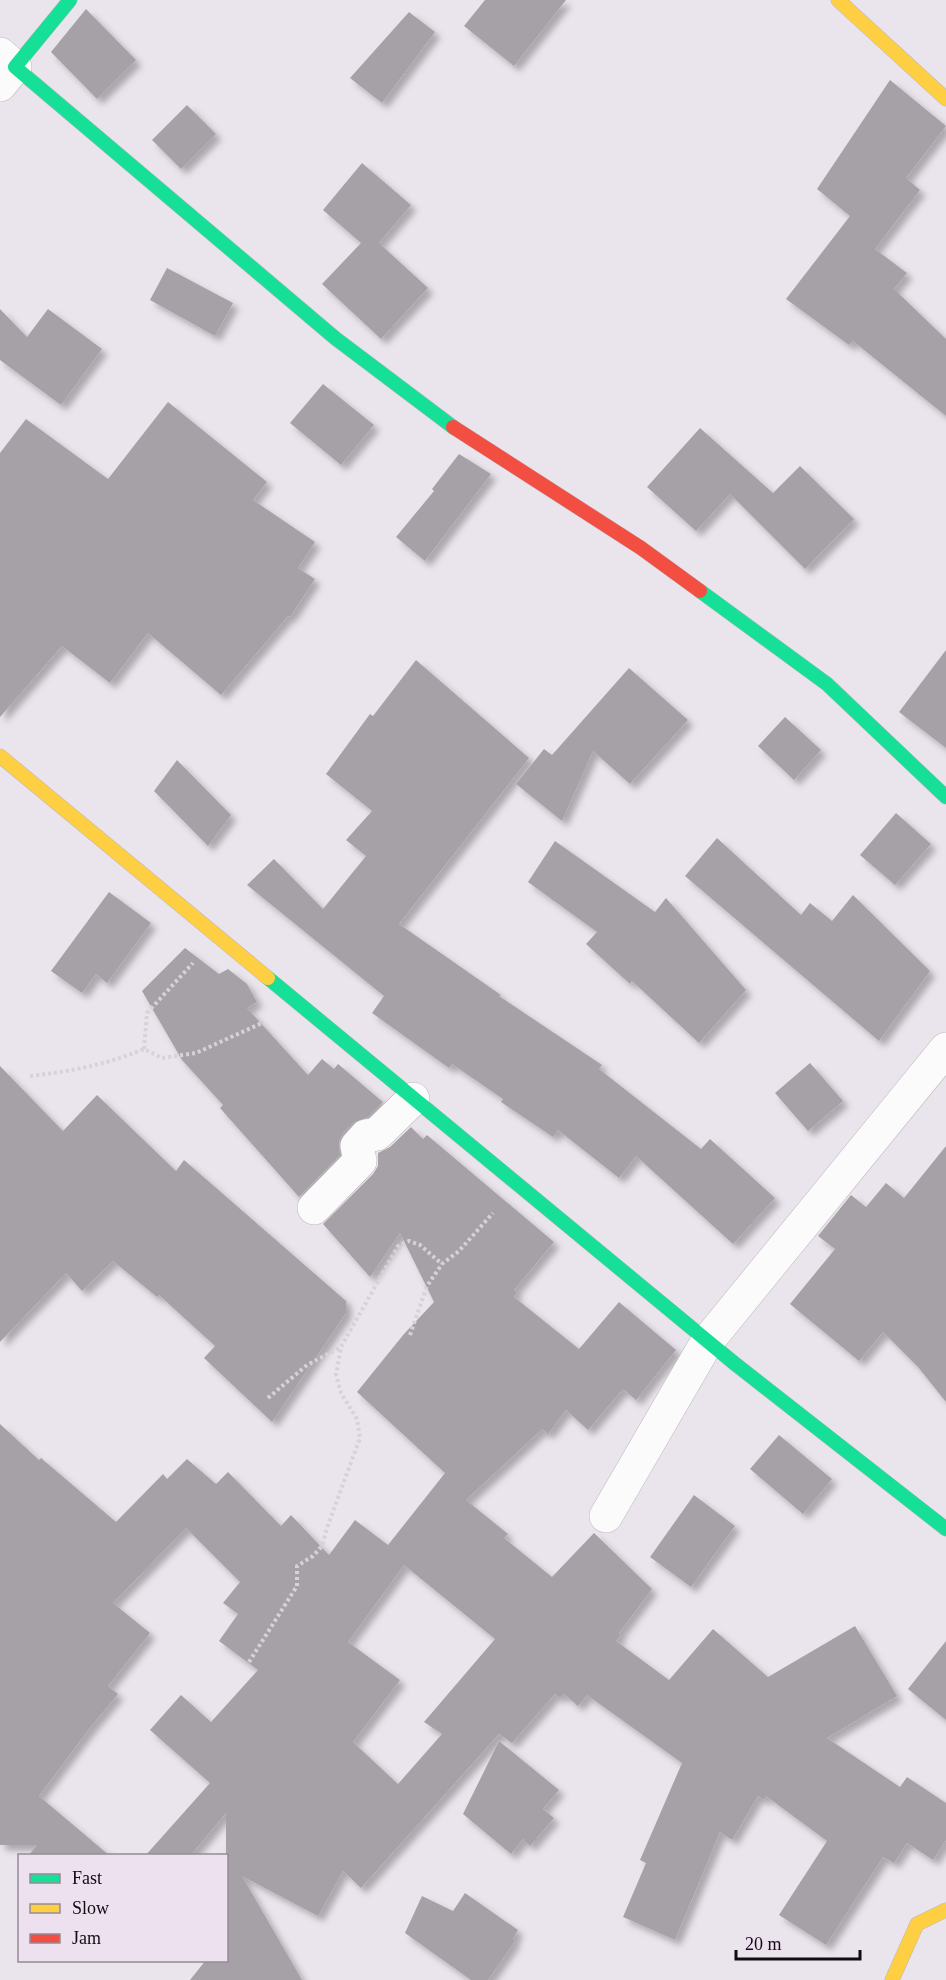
<svg xmlns="http://www.w3.org/2000/svg" width="946" height="1980" viewBox="0 0 946 1980" font-family="'Times New Roman',serif">
<defs>
<filter id="shadow"><feDropShadow dx="5.5" dy="5.5" stdDeviation="3" flood-color="#0004"/></filter>
</defs>
<rect width="100%" height="100%" fill="#eae4ec"/>
<path fill="#a6a1a7" fill-rule="evenodd" filter="url(#shadow)" d="M 485,0 L 566,0 L 514,66 L 464,26 Z
M 86,9 L 136,60 L 97,99 L 51,52 Z
M 409,12 L 435,32 L 382,103 L 350,78 Z
M 890,80 L 946,126 L 906,178 L 920,190 L 875,249 L 907,273 L 894,289 L 946,339 L 946,416 L 853,341 L 849,345 L 786,299 L 850,216 L 817,189 Z
M 187,105 L 216,134 L 181,169 L 152,140 Z
M 362,163 L 411,205 L 379,243 L 428,288 L 381,339 L 322,284 L 361,243 L 323,210 Z
M 167,268 L 233,303 L 215,336 L 150,300 Z
M 0,309 L 27,337 L 48,309 L 102,349 L 61,405 L 0,360 Z
M 323,384 L 374,425 L 341,465 L 290,423 Z
M 168,402 L 267,482 L 253,500 L 315,542 L 298,568 L 315,579 L 290,617 L 288,616 L 221,695 L 148,633 L 110,683 L 62,646 L 0,717 L 0,453 L 26,419 L 108,479 Z
M 700,428 L 773,493 L 800,466 L 854,519 L 805,569 L 730,494 L 696,531 L 647,487 Z
M 459,454 L 491,474 L 425,561 L 396,537 L 434,491 L 432,489 Z
M 946,650 L 946,748 L 899,712 Z
M 416,660 L 529,758 L 399,924 L 501,995 L 499,996 L 602,1065 L 599,1069 L 701,1149 L 710,1139 L 775,1198 L 733,1244 L 636,1156 L 619,1178 L 558,1130 L 553,1137 L 501,1102 L 503,1099 L 452,1064 L 449,1068 L 372,1013 L 384,996 L 247,885 L 274,859 L 323,909 L 366,856 L 346,840 L 372,811 L 326,774 L 370,714 L 373,716 Z
M 629,668 L 688,720 L 630,784 L 593,751 L 562,821 L 516,784 L 544,749 L 552,755 Z
M 785,717 L 821,750 L 794,780 L 758,746 Z
M 177,760 L 231,815 L 208,846 L 154,791 Z
M 896,813 L 931,844 L 895,885 L 860,855 Z
M 717,838 L 801,915 L 810,903 L 832,921 L 853,895 L 930,971 L 879,1041 L 685,876 Z
M 555,841 L 655,912 L 666,898 L 746,990 L 699,1043 L 632,981 L 630,984 L 586,944 L 597,932 L 528,882 Z
M 109,892 L 151,923 L 107,983 L 96,974 L 82,993 L 51,971 Z
M 185,948 L 219,974 L 228,969 L 247,984 L 257,1002 L 247,1008 L 308,1075 L 322,1059 L 334,1069 L 338,1064 L 383,1102 L 368,1117 L 353,1123 L 343,1133 L 339,1142 L 340,1155 L 299,1197 L 220,1108 L 223,1105 L 182,1060 L 142,991 Z
M 810,1063 L 843,1101 L 808,1131 L 775,1093 Z
M 0,1066 L 63,1131 L 97,1095 L 176,1171 L 184,1160 L 346,1301 L 346,1313 L 272,1422 L 204,1358 L 215,1346 L 159,1295 L 157,1297 L 113,1261 L 82,1291 L 66,1273 L 0,1342 Z
M 411,1127 L 423,1139 L 427,1135 L 554,1242 L 514,1290 L 517,1292 L 514,1297 L 579,1349 L 619,1302 L 676,1350 L 636,1400 L 623,1389 L 588,1430 L 566,1410 L 548,1434 L 542,1429 L 466,1500 L 508,1534 L 504,1538 L 552,1577 L 594,1533 L 652,1589 L 619,1633 L 621,1635 L 616,1641 L 669,1680 L 713,1629 L 768,1677 L 855,1626 L 897,1696 L 827,1738 L 900,1787 L 907,1777 L 946,1803 L 946,1840 L 933,1860 L 907,1843 L 894,1863 L 883,1857 L 826,1945 L 779,1915 L 827,1841 L 766,1796 L 764,1800 L 758,1796 L 732,1840 L 720,1832 L 675,1940 L 623,1917 L 646,1863 L 640,1860 L 682,1763 L 587,1695 L 578,1706 L 564,1694 L 560,1698 L 555,1694 L 512,1743 L 499,1734 L 361,1888 L 343,1871 L 318,1916 L 242,1876 L 302,1980 L 190,1980 L 206,1960 L 226,1960 L 226,1813 L 190,1856 L 145,1856 L 210,1783 L 150,1730 L 181,1695 L 211,1722 L 258,1670 L 219,1641 L 238,1614 L 223,1603 L 240,1582 L 186,1528 L 113,1603 L 150,1633 L 108,1686 L 118,1694 L 89,1729 L 39,1796 L 110,1856 L 28,1856 L 37,1845 L 0,1845 L 0,1424 L 39,1460 L 41,1458 L 116,1522 L 163,1474 L 167,1479 L 187,1459 L 216,1484 L 228,1472 L 281,1526 L 291,1515 L 329,1555 L 355,1520 L 388,1545 L 445,1473 L 357,1392 L 404,1334 L 434,1302 L 400,1233 L 370,1277 L 323,1224 L 373,1174 L 378,1166 L 378,1153 L 390,1147 ZM 404,1565 L 495,1639 L 424,1722 L 442,1734 L 398,1784 L 353,1742 L 400,1680 L 348,1642 Z
M 946,1146 L 946,1402 L 918,1367 L 883,1332 L 859,1361 L 790,1304 L 835,1249 L 818,1236 L 851,1195 L 866,1207 L 886,1183 L 904,1198 Z
M 779,1435 L 832,1479 L 803,1514 L 750,1469 Z
M 694,1495 L 735,1526 L 691,1587 L 650,1557 Z
M 946,1641 L 946,1720 L 908,1689 Z
M 499,1741 L 559,1790 L 543,1809 L 554,1818 L 530,1846 L 523,1839 L 511,1854 L 463,1814 Z
M 465,1893 L 518,1930 L 513,1939 L 515,1941 L 488,1980 L 471,1980 L 405,1933 L 422,1896 L 453,1911 Z"/>
<g fill="none" stroke-linecap="round" stroke-linejoin="round">
<g stroke="#bcb7bd" stroke-width="34">
<path id="street" d="M 0,54 L 15,67 L 0,85
M 314,1208 L 360,1161 L 357,1146 L 366,1136 L 377,1134 L 413,1099
M 606,1516 L 707,1342 L 946,1049"/>
</g>
<g stroke="#bcb7bd" stroke-width="15">
<path id="fast" d="M 70,0 L 15,67 L 335,338 L 453,427
M 700,591 L 827,684 L 946,797
M 268,978 L 734,1363 L 946,1529"/>
</g>
<g stroke="#bcb7bd" stroke-width="15">
<path id="slow" d="M 838,0 L 946,99
M 0,756 L 268,978
M 892,1980 L 917,1924 L 946,1910"/>
</g>
<g stroke="#bcb7bd" stroke-width="15">
<path id="jam" d="M 453,427 L 641,548 L 700,591"/>
</g>
<path stroke="#d5d3d5" stroke-width="4" stroke-dasharray="3 3" stroke-linecap="butt" d="M 144,1049 L 147,1013 L 193,963
M 30,1076 C 72,1071 105,1065 144,1049 L 162,1058 L 196,1053 L 262,1023
M 410,1335 L 427,1286 L 442,1264 L 459,1251 L 493,1213
M 268,1398 L 307,1365 L 341,1347 L 398,1246 L 409,1241 L 420,1245 L 442,1264
M 249,1662 L 297,1586 L 297,1566 L 313,1556 L 322,1546 L 328,1525 L 360,1438 L 357,1419 L 341,1393 L 336,1375 L 341,1347"/>
<use href="#street" stroke="#fcfbfc" stroke-width="33"/>
<use href="#fast" stroke="#16e098" stroke-width="14"/>
<use href="#slow" stroke="#ffcf43" stroke-width="14"/>
<use href="#jam" stroke="#f24e42" stroke-width="14"/>
</g>
<rect x="18" y="1854" width="210" height="108" fill="#ede0ef" stroke="#958b96" stroke-width="1.5"/>
<rect x="30" y="1874" width="30" height="9" fill="#16e098" stroke="#958b96" stroke-width="1.5"/>
<text x="72" y="1884" font-size="18" fill="#110c11">Fast</text>
<rect x="30" y="1904" width="30" height="9" fill="#ffcf43" stroke="#958b96" stroke-width="1.5"/>
<text x="72" y="1914" font-size="18" fill="#110c11">Slow</text>
<rect x="30" y="1934" width="30" height="9" fill="#f24e42" stroke="#958b96" stroke-width="1.5"/>
<text x="72" y="1944" font-size="18" fill="#110c11">Jam</text>
<path d="M736 1950v9h124v-9" fill="none" stroke="#110c11" stroke-width="3"/>
<text x="745" y="1950" font-size="18" fill="#110c11" stroke="#ede0ef" stroke-width="4.5" paint-order="stroke">20 m</text>
</svg>
